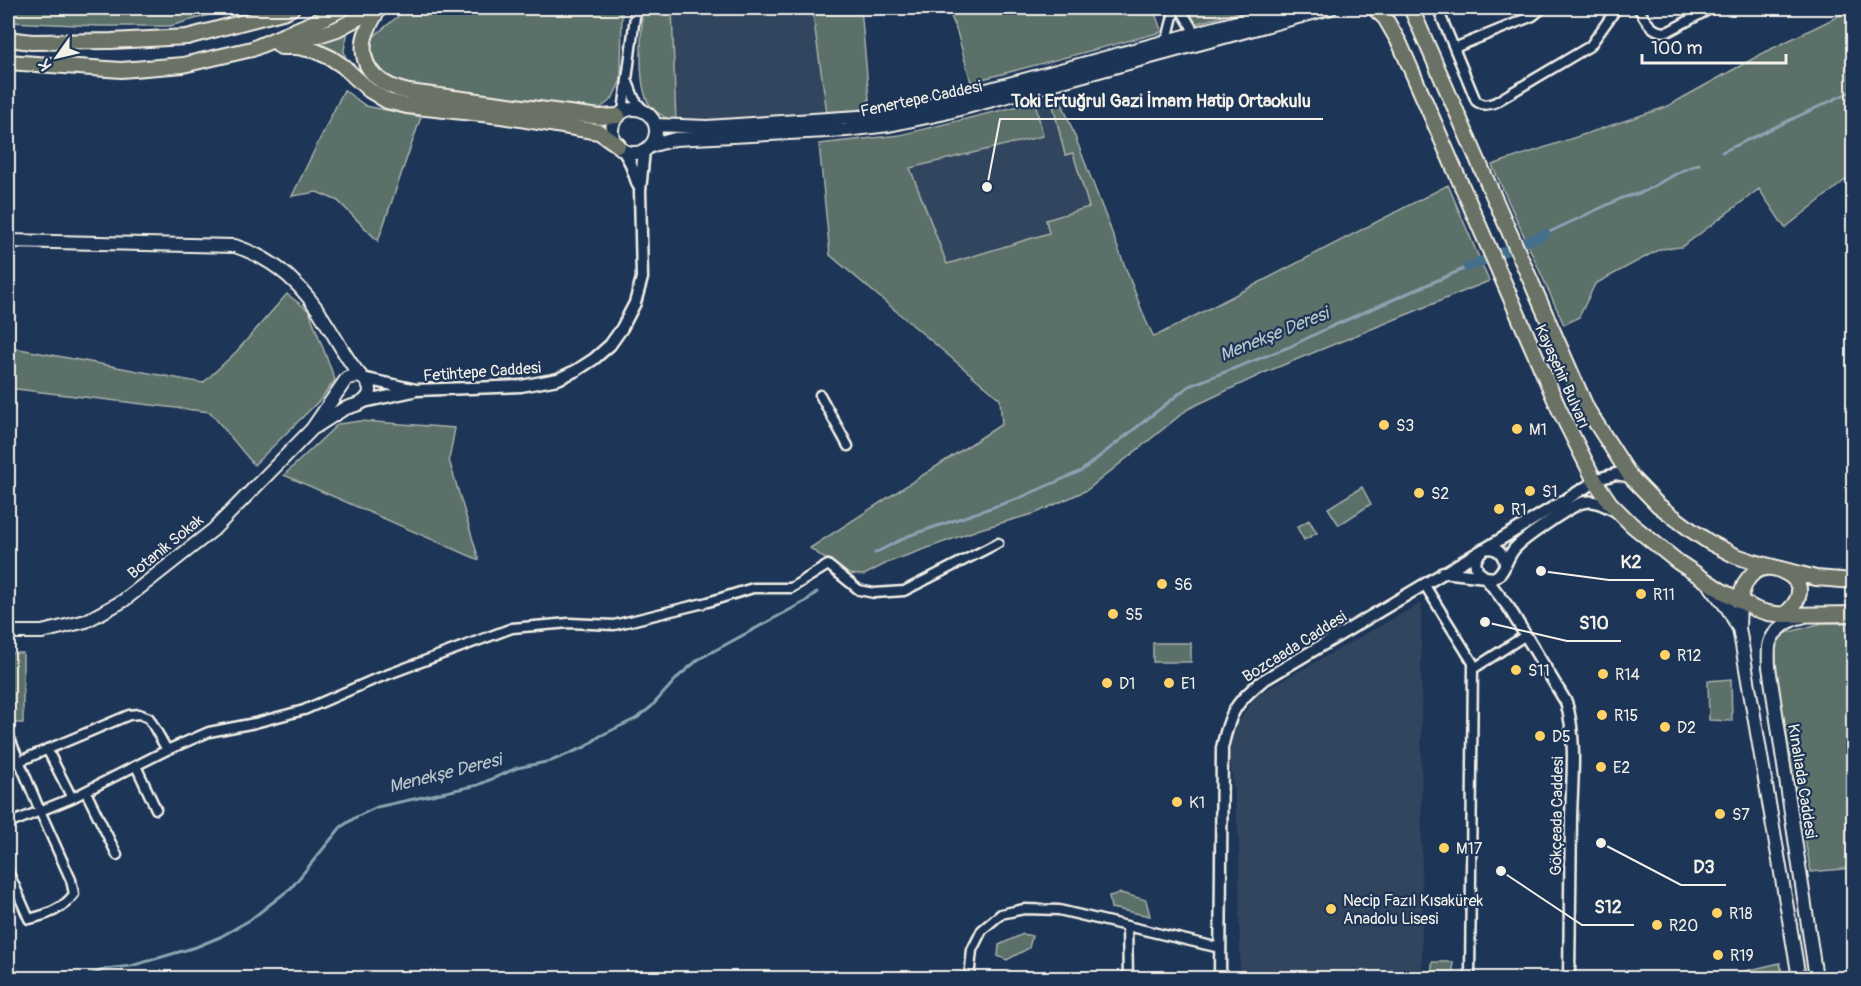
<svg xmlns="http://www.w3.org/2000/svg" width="1861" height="986" viewBox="0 0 1861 986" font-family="Pangolin,sans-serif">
<rect width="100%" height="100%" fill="#1d3557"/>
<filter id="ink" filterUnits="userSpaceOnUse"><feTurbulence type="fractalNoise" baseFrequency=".0167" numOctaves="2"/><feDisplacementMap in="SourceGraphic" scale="12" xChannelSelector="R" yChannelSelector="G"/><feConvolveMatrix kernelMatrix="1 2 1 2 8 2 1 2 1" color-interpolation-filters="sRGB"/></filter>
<g filter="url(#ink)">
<path fill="#33445e" d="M 672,8 L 812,8 L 827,113 L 676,123 Z
M 1059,95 L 1146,321 L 1072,359 L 884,236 L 876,139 L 900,135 Z
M 1421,603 L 1422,978 L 1240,978 L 1239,840 L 1230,757 L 1233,733 L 1238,722 L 1258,694 Z"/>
<path fill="#5b6f6a" stroke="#a8b0a9" stroke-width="1.5" d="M 8,8 L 234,8 L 170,26 L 99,26 L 8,22 Z
M 408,8 L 622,8 L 621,80 L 612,99 L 599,109 L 396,83 L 382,78 L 368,53 L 373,37 Z
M 644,8 L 672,8 L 676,123 C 668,119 659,115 652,108 C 636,90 642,38 642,14 Z
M 812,8 L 861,8 L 870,110 L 827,113 Z
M 948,8 L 1153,8 L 1162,32 L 971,82 L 957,32 Z
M 1186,8 L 1255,8 L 1193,24 Z
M 1853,9 L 1853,174 L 1785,228 L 1759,189 L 1682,247 L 1660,249 L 1595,284 L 1579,317 L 1564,325 L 1492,165 L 1666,107 L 1767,51 Z
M 348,31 L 344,50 L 347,65 L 313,43 Z
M 344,90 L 366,106 L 421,117 L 378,241 L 338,201 L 317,192 L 292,196 Z
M 1059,95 L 1146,321 L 1154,337 L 1448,185 L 1489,281 L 1266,372 L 1188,409 L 1087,490 L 1036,513 L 980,529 L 889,562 L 864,575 L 846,574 L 810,548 L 1002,424 L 1000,399 L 830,255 L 819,144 L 900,135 L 1035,102 L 1043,136 L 910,168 L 947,264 L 1049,233 L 1046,220 L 1089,207 L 1073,153 L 1065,155 L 1051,97 Z
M 287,294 L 309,311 L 335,380 L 321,399 L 254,465 L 210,412 L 8,388 L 8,347 L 203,383 L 236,352 Z
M 361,421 L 455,428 L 449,460 L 479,560 L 284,475 L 338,424 Z
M 1849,452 L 1854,452 L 1853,567 L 1851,567 Z
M 1362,487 L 1371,504 L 1339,525 L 1328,508 Z
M 1309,520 L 1317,533 L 1304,540 L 1297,527 Z
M 1822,623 L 1853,623 L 1853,868 L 1811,872 L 1779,701 L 1775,647 L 1783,634 Z
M 1153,643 L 1191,643 L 1191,662 L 1153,662 Z
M 8,653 L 23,653 L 23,723 L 8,723 Z
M 1731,679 L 1732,721 L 1709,720 L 1708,681 Z
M 1121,893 L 1146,900 L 1150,916 L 1111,908 L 1109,896 Z
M 1023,934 L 1032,936 L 1029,948 L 1007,960 L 998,956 L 999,945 Z
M 1432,962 L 1453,962 L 1453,978 L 1432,978 Z
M 1780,963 L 1783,978 L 1715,978 Z"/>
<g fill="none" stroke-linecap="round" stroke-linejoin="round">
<path stroke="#8ba3b1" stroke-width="3" d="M 1722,152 L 1854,90
M 1545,234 C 1571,222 1596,210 1622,198 C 1629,195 1638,195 1645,191 C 1662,182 1680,170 1699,164
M 875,553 L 908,536 L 1017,499 L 1081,471 L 1189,386 L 1289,347 L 1328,328 L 1468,267
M 84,978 L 105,969 L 131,966 L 196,947 L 220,937 L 250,920 L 291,888 L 341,827 L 356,817 L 377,807 L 478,785 L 517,768 L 551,761 L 585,747 L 600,736 L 637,718 L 651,707 L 679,676 L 699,659 L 806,601 L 817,592"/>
<path stroke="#456f8c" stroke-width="10" d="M 1468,267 L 1545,234"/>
<g stroke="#f4f1e8" stroke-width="13">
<path id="minor" d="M 1180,8 L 1195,33
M 1440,8 L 1440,14 L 1476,101 C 1482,106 1486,105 1494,103 L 1590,46 L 1617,8
M 1638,8 C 1646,20 1652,35 1669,31 L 1712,8
M 1167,40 L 1175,8
M 1454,48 L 1533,16 L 1543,8
M 628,82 L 635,100 L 646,113
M 623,112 L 636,8
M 820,395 L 848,446
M 1424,584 L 1473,663 L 1470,978
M 1473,669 L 1526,635
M 47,749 L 72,798
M 8,766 L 129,715 L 139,714 L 149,718 L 167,750
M 136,766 L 156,809
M 86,792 L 117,855
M 8,824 L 72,798 L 167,750 L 209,732 L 255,723 L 304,710 L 373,680 L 512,628 L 569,623 L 614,625 L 708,602 L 753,588 L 791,588 L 828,565 L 859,590 L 874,593 L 904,591 L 998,543
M 8,871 L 29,919 C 47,915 63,909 74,894 L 71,880 L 40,811 L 10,739
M 1127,926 L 1128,978
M 969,978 L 972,950 L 982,930 L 1001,914 L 1024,909 L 1059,910 L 1220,948"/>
</g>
<g stroke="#f4f1e8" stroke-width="15">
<path id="tertiary" d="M 623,150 L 630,162 L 638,185
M 366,379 L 416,390 L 521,386 L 558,379 L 577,370 L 594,359 L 610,345 L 622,328 L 635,303 L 642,278 L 640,191 L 644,150
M 363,402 L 413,391
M 1443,572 L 1494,578 C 1506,572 1506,557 1515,548 C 1523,539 1574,503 1585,502 C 1596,500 1606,506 1616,511
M 1220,978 L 1222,748 C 1230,713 1234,704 1262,681 L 1484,549 C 1495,546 1503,552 1505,563
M 1569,978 C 1570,925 1570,871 1571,817 C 1572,779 1577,739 1566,702 L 1509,608 L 1485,577 L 1477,571 L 1475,561 L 1480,552 L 1601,478 L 1616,474 L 1632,477"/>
</g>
<g stroke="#f4f1e8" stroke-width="16">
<path id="secondary" d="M612 131a22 22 0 1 1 44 0a22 22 0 1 1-44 0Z
M 655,125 L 707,127 L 874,116 L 939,103 L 1288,8
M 650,146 L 675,139 L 846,130 L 889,125 L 941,114 L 1331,8
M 8,241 L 235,246 C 277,260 305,287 328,326 C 339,343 347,361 361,376
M 1711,587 L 1728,609 L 1738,627
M 1740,601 L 1739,628 L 1799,978
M 1802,617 C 1794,618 1789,621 1783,626 C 1767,638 1768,647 1769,667 L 1816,978
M 8,632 L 42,632 L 86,621 L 123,601 L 213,530 L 312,429 L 347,378 L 357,376 C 368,378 376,392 364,401 C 358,406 349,406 342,410 C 332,416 322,423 312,429"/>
</g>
<g stroke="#f4f1e8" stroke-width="18">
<path id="primary" d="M 379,8 C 374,18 365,30 364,42 C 360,72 384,87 409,92 L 600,117 L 618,116
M 1374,8 L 1385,18 L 1400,44 L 1559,409 L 1595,481 L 1610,503 L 1632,525 L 1678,562 L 1722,591 L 1755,609 L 1768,613 L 1784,615 L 1854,614
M 1411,8 L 1587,409 L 1630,476 L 1658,505 L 1691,530 L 1709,542 L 1736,556 L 1754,562 L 1816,578 L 1854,581
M 281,47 L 297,47 L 316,51 L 331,58 L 343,66 L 369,90 L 387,101 L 407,106 L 501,116 L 599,132 L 618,145
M 1740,601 C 1744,575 1760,559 1786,573 C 1807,585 1800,602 1784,615"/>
</g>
<g stroke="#f4f1e8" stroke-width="18">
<path id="trunk" d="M 8,39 L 32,42 L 111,41 L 187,37 L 286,11 L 292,8
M 278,44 L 313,37 L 337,29 L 377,8
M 8,62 L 121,70 L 183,65 L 252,49 L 326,17 L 344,8"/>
</g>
<use href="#minor" stroke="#1d3557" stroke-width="8"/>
<use href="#tertiary" stroke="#1d3557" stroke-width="10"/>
<use href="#secondary" stroke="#1d3557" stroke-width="12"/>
<use href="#primary" stroke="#6b7165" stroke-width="14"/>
<use href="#trunk" stroke="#6b7165" stroke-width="14"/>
</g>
</g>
<g fill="#ffd166" stroke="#1d3557" stroke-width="2">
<circle cx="1384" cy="425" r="6"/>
<circle cx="1517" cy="429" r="6"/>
<circle cx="1530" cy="491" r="6"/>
<circle cx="1419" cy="493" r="6"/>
<circle cx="1499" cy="509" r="6"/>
<circle cx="1162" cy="584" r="6"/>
<circle cx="1641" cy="594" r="6"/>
<circle cx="1113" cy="614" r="6"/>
<circle cx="1665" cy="655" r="6"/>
<circle cx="1516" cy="670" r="6"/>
<circle cx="1603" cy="674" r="6"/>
<circle cx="1107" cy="683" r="6"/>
<circle cx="1169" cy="683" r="6"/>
<circle cx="1602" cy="715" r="6"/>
<circle cx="1665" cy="727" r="6"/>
<circle cx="1540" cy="736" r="6"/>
<circle cx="1601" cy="767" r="6"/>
<circle cx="1177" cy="802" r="6"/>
<circle cx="1720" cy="814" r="6"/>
<circle cx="1444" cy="848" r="6"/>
<circle cx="1331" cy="909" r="6"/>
<circle cx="1717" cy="913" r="6"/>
<circle cx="1657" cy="925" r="6"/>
<circle cx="1718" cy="955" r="6"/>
</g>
<g text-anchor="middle" stroke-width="4.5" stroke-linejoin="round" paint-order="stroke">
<g font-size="16" fill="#f4f1e8" stroke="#1d3557">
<text transform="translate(921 98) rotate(-12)" y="6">Fenertepe Caddesi</text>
<text transform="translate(482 371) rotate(-4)" y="6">Fetihtepe Caddesi</text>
<text transform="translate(1563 376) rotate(66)" y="6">Kayaşehir Bulvarı</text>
<text transform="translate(165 546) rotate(-39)" y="6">Botanik Sokak</text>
<text transform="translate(1294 646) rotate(-32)" y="6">Bozcaada Caddesi</text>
<text transform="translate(1803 781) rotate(81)" y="6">Kınalıada Caddesi</text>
<text transform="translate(1556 816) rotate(-89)" y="6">Gökçeada Caddesi</text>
</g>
<g font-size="16" fill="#f4f1e8" stroke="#1d3557" text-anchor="start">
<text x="1396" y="431">S3</text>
<text x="1529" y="435">M1</text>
<text x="1542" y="497">S1</text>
<text x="1431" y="499">S2</text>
<text x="1511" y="515">R1</text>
<text x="1174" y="590">S6</text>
<text x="1653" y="600">R11</text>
<text x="1125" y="620">S5</text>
<text x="1677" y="661">R12</text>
<text x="1528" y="676">S11</text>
<text x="1615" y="680">R14</text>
<text x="1119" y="689">D1</text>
<text x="1181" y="689">E1</text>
<text x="1614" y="721">R15</text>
<text x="1677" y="733">D2</text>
<text x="1552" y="742">D5</text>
<text x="1613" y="773">E2</text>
<text x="1189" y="808">K1</text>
<text x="1732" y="820">S7</text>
<text x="1456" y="854">M17</text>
<text x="1343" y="906">Necip Fazıl Kısakürek<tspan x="1343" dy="18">Anadolu Lisesi</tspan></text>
<text x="1729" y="919">R18</text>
<text x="1669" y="931">R20</text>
<text x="1730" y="961">R19</text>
</g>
<g font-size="18" font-style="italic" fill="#b7c4c8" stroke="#1d3557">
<text transform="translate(1274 334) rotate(-22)" y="6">Menekşe Deresi</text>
<text transform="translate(445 773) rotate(-14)" y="6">Menekşe Deresi</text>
</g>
</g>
<path fill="none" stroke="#f4f1e8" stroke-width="2" d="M987 187L1000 119H1323M1541 571L1609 580H1654M1485 622L1567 641H1621M1601 843L1681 885H1726M1501 871L1582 925H1634"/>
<g fill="#f4f1e8" stroke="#1d3557" stroke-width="2">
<circle cx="987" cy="187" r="6"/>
<circle cx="1541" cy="571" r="6"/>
<circle cx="1485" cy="622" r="6"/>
<circle cx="1601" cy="843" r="6"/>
<circle cx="1501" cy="871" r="6"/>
</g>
<g font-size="18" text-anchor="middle" font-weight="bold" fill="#f4f1e8" stroke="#1d3557" stroke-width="4.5" stroke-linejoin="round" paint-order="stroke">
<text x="1161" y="107">Toki Ertuğrul Gazi İmam Hatip Ortaokulu</text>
<text x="1631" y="568">K2</text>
<text x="1594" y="629">S10</text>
<text x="1704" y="873">D3</text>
<text x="1608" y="913">S12</text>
</g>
<rect width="1861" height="986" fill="none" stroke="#1d3557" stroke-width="30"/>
<rect x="15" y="15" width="1831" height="956" fill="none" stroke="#f4f1e8" stroke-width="2" filter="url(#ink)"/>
<g transform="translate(57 57) rotate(236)" stroke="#1d3557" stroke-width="4.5" paint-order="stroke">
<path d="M0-4.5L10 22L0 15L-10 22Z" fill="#f4f1e8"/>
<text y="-9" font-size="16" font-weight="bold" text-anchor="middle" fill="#f4f1e8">K</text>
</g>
<path d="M1642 54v9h144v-9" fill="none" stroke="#f4f1e8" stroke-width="3"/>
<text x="1651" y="54" font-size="18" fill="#f4f1e8" stroke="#1d3557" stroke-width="4.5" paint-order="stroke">100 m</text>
</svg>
